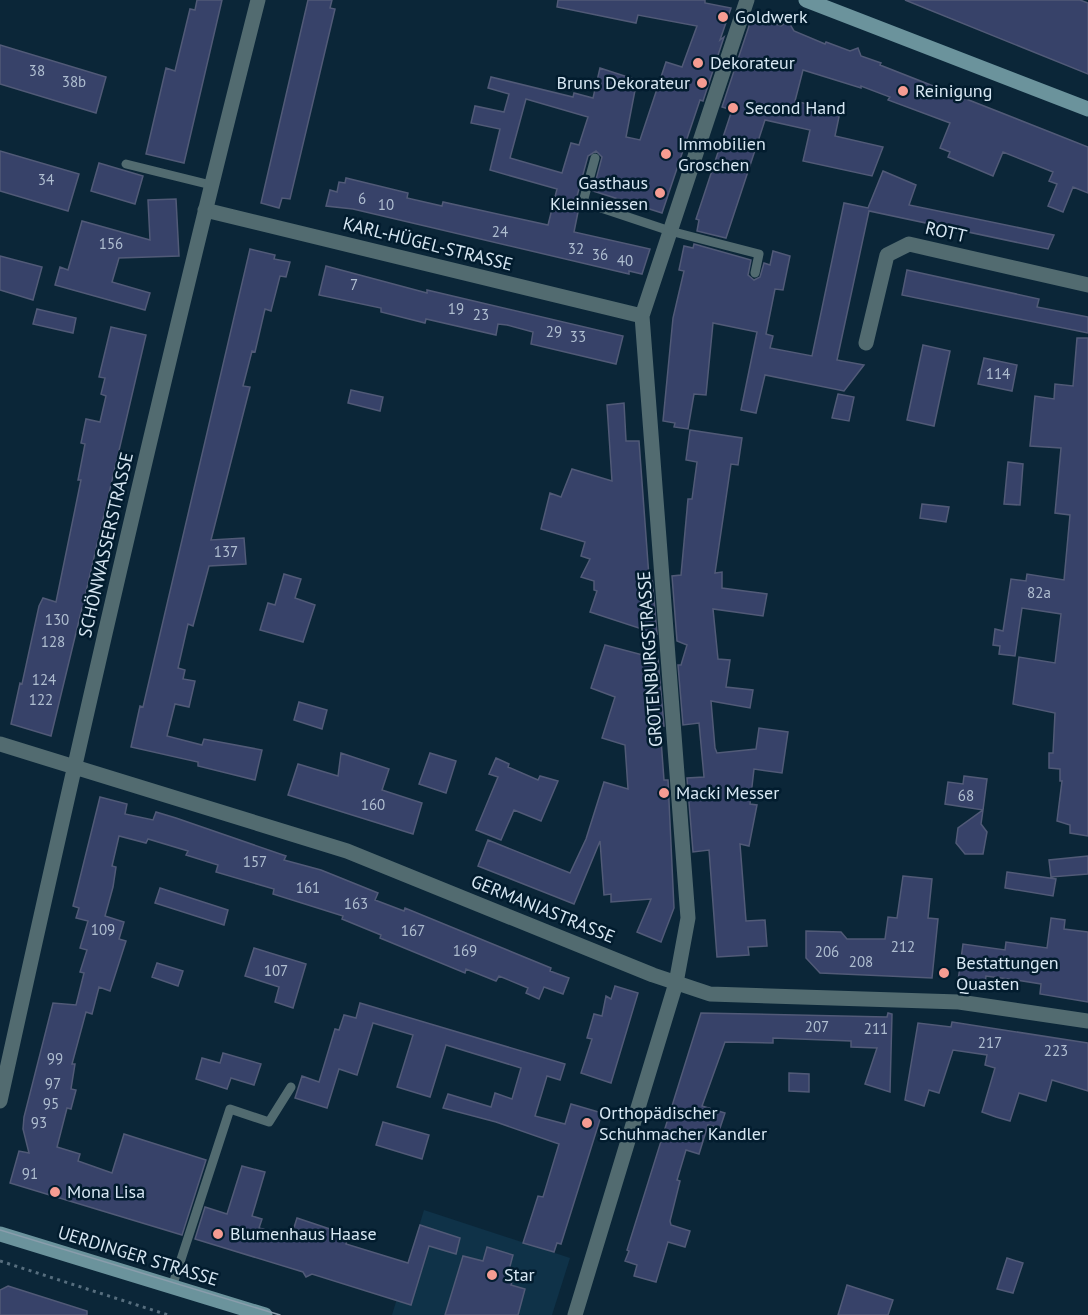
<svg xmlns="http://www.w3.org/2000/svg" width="1088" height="1315" viewBox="0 0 1088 1315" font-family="'PT Sans',sans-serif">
<rect width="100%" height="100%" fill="#0b2638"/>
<path fill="#0f3248" d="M 424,1210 L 570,1258 L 552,1315 L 392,1315 Z"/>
<path fill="#374269" stroke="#515a77" stroke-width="1.5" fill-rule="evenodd" d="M 197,0 L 222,0 L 184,163 L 146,154 L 166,68 L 175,71 L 190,9 L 195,10 Z
M 308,0 L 332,0 L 330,8 L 335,9 L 290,199 L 282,198 L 279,208 L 261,203 Z
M 558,0 L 705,0 L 705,3 L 731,8 L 720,40 L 724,37 L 703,101 L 700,100 L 662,213 L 593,191 L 602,157 L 596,151 L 588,156 L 576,200 L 579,207 L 574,232 L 650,249 L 642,274 L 629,271 L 629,274 L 353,209 L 326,206 L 330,190 L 337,192 L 339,182 L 345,183 L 346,178 L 408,193 L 407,198 L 442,206 L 443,202 L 548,225 L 557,189 L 490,170 L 500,129 L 471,123 L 475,106 L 504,112 L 509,94 L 488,88 L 491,77 L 573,97 L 574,93 L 593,98 L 600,68 L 637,80 L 626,137 L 640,140 L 666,62 L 682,67 L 697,26 L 638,15 L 636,23 L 557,7 ZM 526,99 L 588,117 L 579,145 L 571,143 L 562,173 L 510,158 Z
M 905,0 L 1080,0 L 1088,3 L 1088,74 Z
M 759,18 L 781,26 L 788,21 L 794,31 L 825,44 L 826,42 L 850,51 L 858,48 L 861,56 L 881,63 L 880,65 L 1088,147 L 1088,193 L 1073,187 L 1063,212 L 1048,206 L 1057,184 L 1049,181 L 1053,172 L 1003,152 L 993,176 L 948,157 L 950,152 L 940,148 L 950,123 L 888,100 L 890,97 L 861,86 L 861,88 L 803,70 L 795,101 L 840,112 L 835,136 L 883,147 L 872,176 L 803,161 L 810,130 L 765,120 L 726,238 L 697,231 L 699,220 L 696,219 L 732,110 L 722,107 L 750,23 Z
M 0,45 L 106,77 L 96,113 L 0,84 Z
M 0,151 L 79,174 L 68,211 L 0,191 Z
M 99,163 L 143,176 L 135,204 L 91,191 Z
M 883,171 L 916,185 L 909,205 L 1054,235 L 1048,249 L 869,211 L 837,360 L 864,365 L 844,391 L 765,375 L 756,413 L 741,410 L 757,332 L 713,323 L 706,395 L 694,394 L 688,429 L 674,427 L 675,423 L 663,421 L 673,318 L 684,271 L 679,270 L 684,246 L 693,248 L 694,244 L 751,260 L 748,275 L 754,280 L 760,277 L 764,263 L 770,265 L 773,251 L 790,256 L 783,290 L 775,289 L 766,334 L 773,336 L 770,348 L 812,356 L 844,203 L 868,208 Z
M 176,199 L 179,256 L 119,258 L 112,282 L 150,293 L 145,310 L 55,285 L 60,267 L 68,270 L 82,221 L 150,240 L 148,200 Z
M 250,249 L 275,255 L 274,259 L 290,262 L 286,277 L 280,276 L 271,311 L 265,309 L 255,352 L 252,351 L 243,386 L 250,387 L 211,540 L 244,538 L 246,564 L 209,566 L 193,626 L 188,624 L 178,668 L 185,670 L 183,679 L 195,681 L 189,707 L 175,704 L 167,736 L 202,745 L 204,739 L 262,750 L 255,780 L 198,766 L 198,762 L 131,747 L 140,706 L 143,707 Z
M 0,256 L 42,267 L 33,300 L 0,290 Z
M 326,266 L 427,293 L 427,290 L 623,336 L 616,364 L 531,344 L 533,332 L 507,325 L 498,324 L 496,335 L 426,319 L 425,323 L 381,312 L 381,308 L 319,295 Z
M 907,270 L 1039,299 L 1037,307 L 1088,317 L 1088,333 L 902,295 Z
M 37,309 L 76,318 L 73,333 L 33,324 Z
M 111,327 L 146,335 L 85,596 L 87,603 L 82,608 L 51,736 L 11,724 L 20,683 L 22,684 L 39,606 L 43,598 L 56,602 L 81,480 L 78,480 L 85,444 L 81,443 L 86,419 L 100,422 L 106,396 L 101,394 L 105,378 L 99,377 Z
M 1077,338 L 1088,338 L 1088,836 L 1070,833 L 1070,825 L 1057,821 L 1062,781 L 1060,781 L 1060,769 L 1049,768 L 1049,753 L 1053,753 L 1055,713 L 1013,704 L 1019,657 L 1055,663 L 1061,614 L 1022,608 L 1015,656 L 999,654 L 1000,646 L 993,645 L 995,629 L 1003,631 L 1011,579 L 1026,581 L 1027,574 L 1064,580 L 1070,515 L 1055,513 L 1061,448 L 1030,446 L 1035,396 L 1054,399 L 1055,384 L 1073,386 Z
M 923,345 L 950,351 L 934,426 L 907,420 Z
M 984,358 L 1017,365 L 1012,391 L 978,384 Z
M 351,390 L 383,397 L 380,411 L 348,403 Z
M 838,394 L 854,397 L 849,421 L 832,418 Z
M 624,403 L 626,441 L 639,441 L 649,577 L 652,577 L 657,634 L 590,612 L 597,591 L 594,590 L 594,581 L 581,577 L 590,559 L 581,556 L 585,542 L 541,529 L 550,493 L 561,497 L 572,469 L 612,481 L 607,405 Z
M 690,430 L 742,438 L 738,465 L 731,464 L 715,573 L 722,572 L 722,588 L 767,594 L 763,616 L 713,609 L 718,659 L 730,660 L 726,687 L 753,690 L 750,708 L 711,701 L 715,748 L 717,753 L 756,749 L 759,728 L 788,732 L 782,773 L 754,769 L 750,804 L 757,805 L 749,846 L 740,844 L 746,921 L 765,920 L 767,946 L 748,947 L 749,955 L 717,957 L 709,850 L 693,852 L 687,778 L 704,777 L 699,723 L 683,725 L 678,665 L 681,665 L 687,645 L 677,641 L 672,576 L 681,575 L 688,499 L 692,499 L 697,462 L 686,460 Z
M 1008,462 L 1023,464 L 1020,505 L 1004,504 Z
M 922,504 L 949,507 L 946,522 L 920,518 Z
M 284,574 L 301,579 L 295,598 L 315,605 L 303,642 L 260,630 L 268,603 L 275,605 Z
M 605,645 L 658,659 L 664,726 L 660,726 L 664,780 L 668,780 L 674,908 L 661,942 L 637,932 L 651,899 L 611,902 L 611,894 L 604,895 L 600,841 L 574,904 L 478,866 L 488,840 L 570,873 L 586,839 L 604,782 L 628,789 L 625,745 L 602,738 L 615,697 L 591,688 Z
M 299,702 L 327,710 L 322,729 L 294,720 Z
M 341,753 L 389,769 L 382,790 L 422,803 L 413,834 L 288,795 L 298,764 L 338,776 Z
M 430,753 L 456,761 L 446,793 L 419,784 Z
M 496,758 L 509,764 L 508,767 L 538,780 L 540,776 L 558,781 L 541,821 L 514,810 L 501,840 L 476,830 L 498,777 L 489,774 Z
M 964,776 L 987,779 L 983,810 L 945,804 L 948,782 L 963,784 Z
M 100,797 L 127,804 L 125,814 L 153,820 L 156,812 L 176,818 L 286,856 L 284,860 L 321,870 L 378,893 L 375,900 L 404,911 L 405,908 L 551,968 L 550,971 L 569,978 L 563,994 L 544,987 L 539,999 L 526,993 L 528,988 L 499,976 L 496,981 L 466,969 L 465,973 L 380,938 L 381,935 L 342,919 L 343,916 L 273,894 L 274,889 L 216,872 L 218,865 L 186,855 L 188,851 L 148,839 L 146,843 L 119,836 L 112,866 L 116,867 L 113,887 L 105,916 L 124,922 L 119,939 L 126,941 L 110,991 L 99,987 L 92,1014 L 86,1012 L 72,1064 L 75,1064 L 71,1089 L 76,1090 L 71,1109 L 67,1108 L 57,1147 L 80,1154 L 78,1161 L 112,1173 L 124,1134 L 206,1160 L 182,1235 L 10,1183 L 19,1151 L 29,1153 L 23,1129 L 24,1117 L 53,1003 L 76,1005 L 84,973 L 80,972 L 87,950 L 80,948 L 88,921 L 76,918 L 79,908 L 73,906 Z
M 983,810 L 981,824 L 987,832 L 983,854 L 965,854 L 956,843 L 958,828 Z
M 1088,856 L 1088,874 L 1051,877 L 1049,860 Z
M 1007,872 L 1056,879 L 1053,896 L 1005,888 Z
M 903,876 L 932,879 L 928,918 L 938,919 L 932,978 L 820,973 L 806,958 L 806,931 L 841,932 L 847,939 L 885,939 L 888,917 L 897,918 Z
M 160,888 L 228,910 L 224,925 L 155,903 Z
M 1051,918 L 1065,920 L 1064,929 L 1088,932 L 1088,1002 L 1040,994 L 1041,984 L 1016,980 L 986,976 L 985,985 L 958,981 L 963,944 L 1005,950 L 1006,942 L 1047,948 Z
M 254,948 L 306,964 L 293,1008 L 275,1002 L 279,987 L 245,976 Z
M 157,963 L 183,971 L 178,986 L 152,977 Z
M 615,986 L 638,993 L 611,1083 L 581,1073 L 592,1039 L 587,1038 L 594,1014 L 602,1016 L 606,996 L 611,999 Z
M 360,1003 L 565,1064 L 560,1080 L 547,1076 L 535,1116 L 565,1124 L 571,1104 L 602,1113 L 561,1244 L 557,1243 L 554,1252 L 523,1243 L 538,1196 L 543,1197 L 559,1144 L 496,1122 L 443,1108 L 448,1094 L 491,1107 L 495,1093 L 512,1099 L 521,1068 L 446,1045 L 430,1097 L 397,1087 L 413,1035 L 373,1023 L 357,1075 L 339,1069 L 327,1108 L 295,1098 L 302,1076 L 319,1082 L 335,1029 L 339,1030 L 344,1015 L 356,1018 Z
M 701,1013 L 887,1017 L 888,1013 L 892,1014 L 890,1092 L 865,1084 L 877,1048 L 851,1047 L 851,1041 L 773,1038 L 773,1043 L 725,1042 L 702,1106 L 725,1113 L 720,1128 L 708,1125 L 699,1154 L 686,1150 L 677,1180 L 680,1181 L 670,1221 L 671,1225 L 690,1231 L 685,1247 L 668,1242 L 656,1282 L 634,1276 L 637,1265 L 625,1261 L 629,1251 L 627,1250 Z
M 952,1022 L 1088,1043 L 1088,1091 L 1052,1080 L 1046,1101 L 1019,1093 L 1010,1121 L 996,1117 L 982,1112 L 995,1068 L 985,1065 L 987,1055 L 953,1050 L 939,1093 L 929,1090 L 924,1106 L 905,1100 L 918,1023 L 951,1027 Z
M 223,1053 L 261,1064 L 254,1085 L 231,1078 L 227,1089 L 196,1079 L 202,1058 L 220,1063 Z
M 789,1073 L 809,1074 L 809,1092 L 789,1091 Z
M 383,1122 L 429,1135 L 422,1159 L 376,1145 Z
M 242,1166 L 265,1172 L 252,1216 L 262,1219 L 259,1228 L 291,1237 L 297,1218 L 348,1235 L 346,1244 L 408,1263 L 420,1225 L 460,1238 L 456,1254 L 429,1246 L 411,1305 L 312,1274 L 306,1277 L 303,1272 L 195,1239 L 205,1207 L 227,1214 Z
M 487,1247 L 513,1255 L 509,1270 L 515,1272 L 511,1285 L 525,1289 L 518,1315 L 445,1315 L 463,1256 L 483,1261 Z
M 1007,1258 L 1023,1263 L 1013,1293 L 997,1289 Z
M 847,1285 L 893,1300 L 888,1315 L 838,1315 Z
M 8,1286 L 87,1311 L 87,1315 L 0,1315 L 0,1290 Z"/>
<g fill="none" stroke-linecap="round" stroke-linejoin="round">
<path stroke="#576e7e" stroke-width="3" stroke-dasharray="3 4.5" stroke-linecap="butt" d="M 0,1261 L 168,1315"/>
<path stroke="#526b70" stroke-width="9" d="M 595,158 L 583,202 L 670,231 L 759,254 L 755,273
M 126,164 L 211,185
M 172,1287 L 230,1109 L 269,1122 L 291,1087"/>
<path stroke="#526b70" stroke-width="15" d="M 205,210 L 642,316
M 866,343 L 887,255 L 909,244 L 1088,285
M 0,744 L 347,851 L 653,975 L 710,994 L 959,1002 L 1088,1021
M 0,1101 C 81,732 165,365 258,0
M 575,1315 L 676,983 L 688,918 L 642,316 L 747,0"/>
<path stroke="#6b939c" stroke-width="15" d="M 806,0 L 1088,109
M 0,1234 L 265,1315"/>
<path stroke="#899dac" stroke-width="1.5" d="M 0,1230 L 280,1315"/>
</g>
<g fill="#f59c92" stroke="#021c2e" stroke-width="2">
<circle cx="723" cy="17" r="6"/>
<circle cx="698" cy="63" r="6"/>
<circle cx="702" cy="83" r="6"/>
<circle cx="903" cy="91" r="6"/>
<circle cx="733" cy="108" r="6"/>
<circle cx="666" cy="154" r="6"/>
<circle cx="660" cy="193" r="6"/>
<circle cx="664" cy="793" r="6"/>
<circle cx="944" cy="973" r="6"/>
<circle cx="587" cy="1123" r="6"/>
<circle cx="55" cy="1192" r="6"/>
<circle cx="218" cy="1234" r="6"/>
<circle cx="492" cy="1275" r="6"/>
</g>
<g text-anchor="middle" stroke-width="5" stroke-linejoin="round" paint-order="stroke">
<g font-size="15" fill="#afbed0">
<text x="37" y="76">38</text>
<text x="74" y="87">38b</text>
<text x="46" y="185">34</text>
<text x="362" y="204">6</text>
<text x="386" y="210">10</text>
<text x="500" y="237">24</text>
<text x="111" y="249">156</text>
<text x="576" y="254">32</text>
<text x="600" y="260">36</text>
<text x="625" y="266">40</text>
<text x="354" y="290">7</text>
<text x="456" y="314">19</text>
<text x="481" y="320">23</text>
<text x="554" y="337">29</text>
<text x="578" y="342">33</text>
<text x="998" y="379">114</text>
<text x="226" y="557">137</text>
<text x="1039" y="598">82a</text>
<text x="57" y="625">130</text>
<text x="53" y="647">128</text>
<text x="44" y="685">124</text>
<text x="41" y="705">122</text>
<text x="966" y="801">68</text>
<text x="373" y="810">160</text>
<text x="255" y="867">157</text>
<text x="308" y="893">161</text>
<text x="356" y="909">163</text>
<text x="103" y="935">109</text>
<text x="413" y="936">167</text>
<text x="903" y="952">212</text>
<text x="465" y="956">169</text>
<text x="827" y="957">206</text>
<text x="861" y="967">208</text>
<text x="276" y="976">107</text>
<text x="817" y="1032">207</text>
<text x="876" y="1034">211</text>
<text x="990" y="1048">217</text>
<text x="1056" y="1056">223</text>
<text x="55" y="1064">99</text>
<text x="53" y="1089">97</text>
<text x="51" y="1109">95</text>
<text x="39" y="1128">93</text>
<text x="30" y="1179">91</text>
</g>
<g font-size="18" fill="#d7e7f3" stroke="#021c2e" text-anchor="start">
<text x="735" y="23">Goldwerk</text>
<text x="710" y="69">Dekorateur</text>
<text x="690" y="89" text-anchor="end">Bruns Dekorateur</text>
<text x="915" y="97">Reinigung</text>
<text x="745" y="114">Second Hand</text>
<text x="678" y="150">Immobilien<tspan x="678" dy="21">Groschen</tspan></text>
<text x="648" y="189" text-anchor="end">Gasthaus<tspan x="648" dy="21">Kleinniessen</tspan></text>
<text x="676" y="799">Macki Messer</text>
<text x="956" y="969">Bestattungen<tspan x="956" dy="21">Quasten</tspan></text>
<text x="599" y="1119">Orthopädischer<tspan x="599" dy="21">Schuhmacher Kandler</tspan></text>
<text x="67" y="1198">Mona Lisa</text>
<text x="230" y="1240">Blumenhaus Haase</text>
<text x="504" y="1281">Star</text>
</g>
<g font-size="18" fill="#d7e7f3" stroke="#021c2e">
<text transform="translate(946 232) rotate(13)" y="6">ROTT</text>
<text transform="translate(428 244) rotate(14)" y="6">KARL-HÜGEL-STRASSE</text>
<text transform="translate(106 545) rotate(-77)" y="6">SCHÖNWASSERSTRASSE</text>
<text transform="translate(650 659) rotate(-94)" y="6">GROTENBURGSTRASSE</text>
<text transform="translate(543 909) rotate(22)" y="6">GERMANIASTRASSE</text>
<text transform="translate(138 1256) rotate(17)" y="6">UERDINGER STRASSE</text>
</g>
</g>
</svg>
